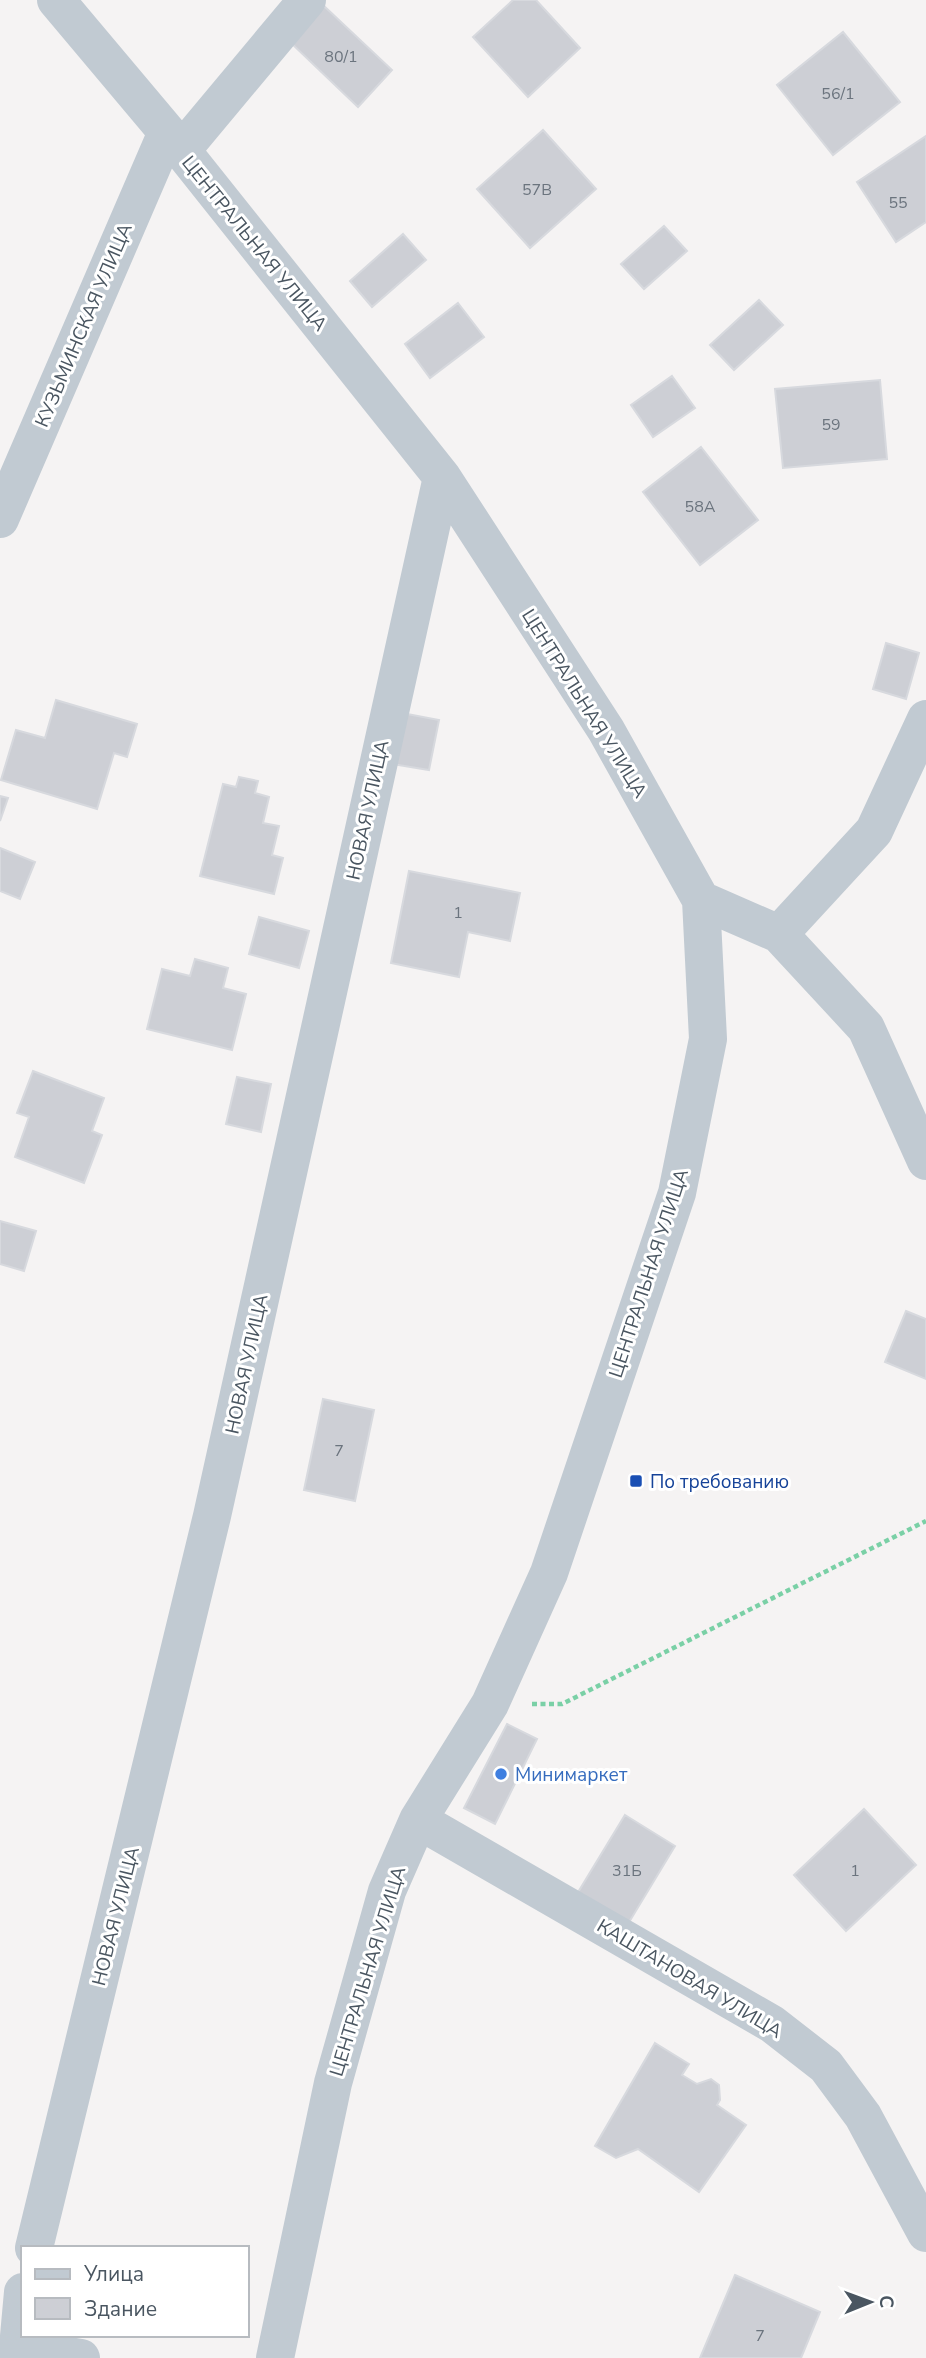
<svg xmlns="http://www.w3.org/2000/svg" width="926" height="2358" viewBox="0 0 926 2358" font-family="'Nunito Sans',sans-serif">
<rect width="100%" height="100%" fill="#f5f3f3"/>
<path fill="#cdcfd5" stroke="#d7d9de" stroke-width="2" d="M 513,0 L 536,0 L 580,48 L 528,97 L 473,37 Z
M 324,6 L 392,70 L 358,107 L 290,42 Z
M 843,32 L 900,102 L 833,155 L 777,85 Z
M 543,130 L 596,189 L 530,248 L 477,189 Z
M 926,136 L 926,222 L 896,242 L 857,182 Z
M 664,226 L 687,251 L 644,289 L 621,264 Z
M 403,234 L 426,260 L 372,307 L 350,281 Z
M 759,300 L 783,325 L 734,370 L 710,345 Z
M 458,303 L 484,337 L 430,378 L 405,344 Z
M 672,376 L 695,408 L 653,437 L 631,405 Z
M 880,380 L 887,459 L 783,468 L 775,389 Z
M 701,447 L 758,520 L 700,565 L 643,492 Z
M 886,643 L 919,653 L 906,699 L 873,689 Z
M 56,700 L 137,724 L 127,757 L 114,753 L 97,809 L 1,780 L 16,730 L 45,738 Z
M 402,713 L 439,720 L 429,770 L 392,764 Z
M 239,777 L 258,781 L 255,793 L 269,797 L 263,823 L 279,826 L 272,855 L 283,858 L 274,894 L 200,876 L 223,784 L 236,787 Z
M 0,796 L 8,798 L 0,821 Z
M 0,848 L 35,862 L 20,899 L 0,891 Z
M 409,871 L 520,893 L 510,941 L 468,932 L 459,977 L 391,963 Z
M 259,917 L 309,931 L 299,968 L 249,954 Z
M 195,959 L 228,968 L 223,988 L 246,994 L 232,1050 L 147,1029 L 162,969 L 190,976 Z
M 33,1071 L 104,1098 L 92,1131 L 102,1135 L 84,1183 L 15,1157 L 29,1117 L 17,1113 Z
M 237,1077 L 271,1084 L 261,1132 L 226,1124 Z
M 0,1221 L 36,1231 L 24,1271 L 0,1264 Z
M 906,1311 L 926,1319 L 926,1379 L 885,1362 Z
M 323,1399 L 374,1410 L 355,1501 L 304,1490 Z
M 507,1724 L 537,1739 L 495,1824 L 464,1808 Z
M 864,1809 L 916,1865 L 846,1931 L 794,1875 Z
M 625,1815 L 675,1846 L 628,1924 L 577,1894 Z
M 655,2043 L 689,2064 L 682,2075 L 697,2084 L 711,2079 L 719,2085 L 720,2100 L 717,2105 L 746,2125 L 699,2192 L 638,2149 L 616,2158 L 595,2146 Z
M 735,2275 L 820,2312 L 801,2358 L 700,2358 Z"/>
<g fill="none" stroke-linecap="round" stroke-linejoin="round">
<path stroke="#7ad0a6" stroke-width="4.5" stroke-dasharray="5 3.5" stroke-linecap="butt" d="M 532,1704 L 562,1704 L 926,1521"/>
<path stroke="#c1cad2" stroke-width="38" d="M 56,0 L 167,132 L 442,477 L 606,730 L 701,900 L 708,1039 L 677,1193 L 549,1573 L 490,1704 L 418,1820 L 387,1891 L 333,2083 L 275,2358
M 181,151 L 307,0
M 0,519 L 167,132
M 701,900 L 779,934 L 866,1028 L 926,1161
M 779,934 L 874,831 L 926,719
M 418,1820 L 772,2024 L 826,2066 L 863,2116 L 926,2233
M 34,2248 L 212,1516 L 442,477
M 20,2348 L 81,2358
M 17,2358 L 23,2292"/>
</g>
<rect fill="#1a4fb4" stroke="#fff" stroke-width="2.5" x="629" y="1474" width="14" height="14" rx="3.5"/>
<circle fill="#3f7fe0" stroke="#fff" stroke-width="2.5" cx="501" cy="1774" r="7"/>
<g text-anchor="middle" stroke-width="6" stroke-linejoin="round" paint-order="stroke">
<g font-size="16" fill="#6b747e">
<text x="341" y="62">80/1</text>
<text x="838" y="99">56/1</text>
<text x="537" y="195">57В</text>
<text x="898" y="208">55</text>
<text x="831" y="430">59</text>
<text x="700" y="512">58А</text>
<text x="458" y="918">1</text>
<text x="339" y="1456">7</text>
<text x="627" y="1876">31Б</text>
<text x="855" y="1876">1</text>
<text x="760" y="2341">7</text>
</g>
<g font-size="19" fill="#4a5661" stroke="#fff">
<text transform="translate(255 243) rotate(51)" y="7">ЦЕНТРАЛЬНАЯ УЛИЦА</text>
<text transform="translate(83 325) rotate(-67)" y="7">КУЗЬМИНСКАЯ УЛИЦА</text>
<text transform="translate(585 703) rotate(58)" y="7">ЦЕНТРАЛЬНАЯ УЛИЦА</text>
<text transform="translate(367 810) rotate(-78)" y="7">НОВАЯ УЛИЦА</text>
<text transform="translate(648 1273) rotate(-72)" y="7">ЦЕНТРАЛЬНАЯ УЛИЦА</text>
<text transform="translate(246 1364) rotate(-78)" y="7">НОВАЯ УЛИЦА</text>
<text transform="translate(115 1916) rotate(-76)" y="7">НОВАЯ УЛИЦА</text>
<text transform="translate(367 1971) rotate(-73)" y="7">ЦЕНТРАЛЬНАЯ УЛИЦА</text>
<text transform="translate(690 1978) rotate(31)" y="7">КАШТАНОВАЯ УЛИЦА</text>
</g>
<g font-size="19" fill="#164399" stroke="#fff" text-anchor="start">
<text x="650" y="1488">По требованию</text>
</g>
<g font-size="19" fill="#366cbe" stroke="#fff" text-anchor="start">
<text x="515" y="1781">Минимаркет</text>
</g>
</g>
<rect x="21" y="2246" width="228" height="91" fill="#ffffff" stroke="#b7bbc0" stroke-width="2"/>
<rect x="35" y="2269" width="35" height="10" fill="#c1cad2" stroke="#b7bbc0" stroke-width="2"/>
<text x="84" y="2281" font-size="21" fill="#4a5661">Улица</text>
<rect x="35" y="2298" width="35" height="21" fill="#cdcfd5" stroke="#b7bbc0" stroke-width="2"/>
<text x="84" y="2316" font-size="21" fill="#4a5661">Здание</text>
<g transform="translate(870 2302) rotate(89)" stroke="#ffffff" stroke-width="5" paint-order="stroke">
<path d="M0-5L12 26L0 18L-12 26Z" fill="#4a5661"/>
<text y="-10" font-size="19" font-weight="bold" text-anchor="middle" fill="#4a5661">С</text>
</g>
</svg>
